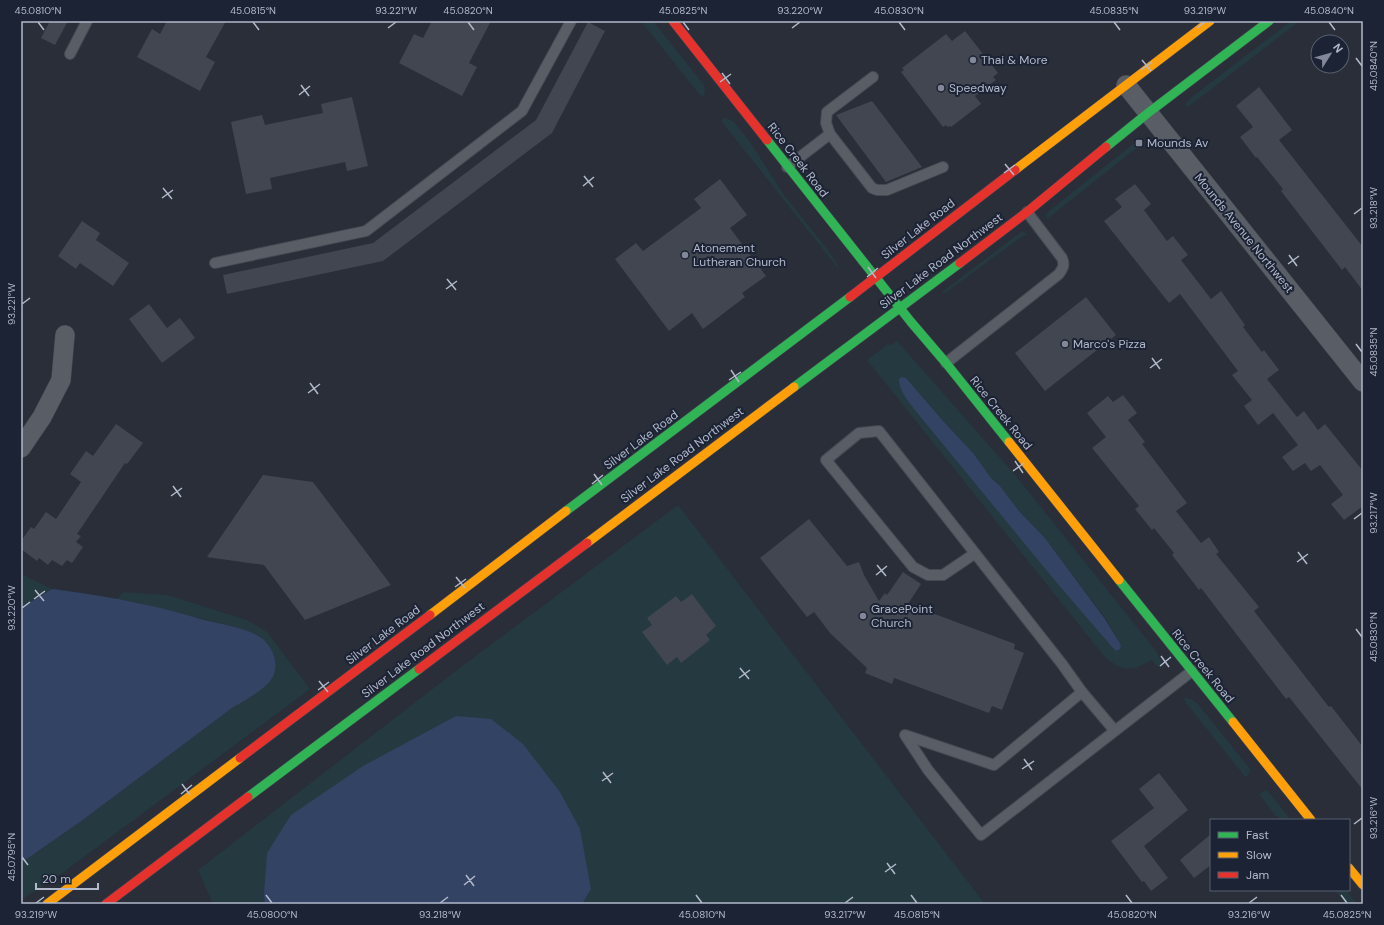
<svg xmlns="http://www.w3.org/2000/svg" width="1384" height="925" viewBox="0 0 1384 925" font-family="'DM Sans',sans-serif">
<rect width="100%" height="100%" fill="#292e39"/>
<path fill="#253940" fill-rule="evenodd" d="M 641,21 L 653,21 L 704,85 L 705,90 L 704,96 L 700,95 Z
M 1291,21 L 1300,21 L 1188,107 L 1185,104 L 1193,96 Z
M 723,118 L 731,120 L 734,122 L 750,142 L 784,195 L 828,250 L 839,267 L 837,267 L 722,122 Z
M 1137,141 L 1139,142 L 1139,146 L 1047,219 L 1046,215 L 1049,211 Z
M 1022,231 L 1027,234 L 1020,238 L 944,294 L 942,292 Z
M 897,341 L 1016,476 L 1157,652 L 1161,661 L 1160,668 L 1156,665 L 1152,660 C 1146,662 1140,667 1134,668 C 1122,670 1112,664 1104,656 L 867,360 L 888,344 L 891,345 ZM 906,378 L 944,422 L 974,454 L 991,478 L 1000,486 L 1019,511 L 1045,538 L 1106,619 L 1121,645 L 1120,649 L 1116,650 L 1112,647 L 948,450 L 908,401 L 900,386 Z
M 678,505 L 985,904 L 213,904 L 198,870 L 461,667 Z
M 21,574 L 52,589 L 24,606 L 21,606 Z
M 123,592 L 167,595 L 247,620 L 267,632 L 310,689 L 57,877 L 21,900 L 21,863 L 80,822 L 232,708 L 254,695 L 276,662 L 271,649 L 260,637 L 238,628 L 144,604 L 117,599 Z
M 1184,698 L 1191,699 L 1198,704 L 1251,770 L 1246,778 L 1186,703 Z
M 1267,790 L 1291,820 L 1282,820 L 1275,815 L 1259,794 Z
M 1335,890 L 1346,890 L 1357,904 L 1346,904 Z"/>
<path fill="#334364" d="M 902,377 L 906,378 L 944,422 L 974,454 L 991,478 L 1000,486 L 1019,511 L 1045,538 L 1105,619 L 1121,645 L 1120,649 L 1116,651 L 1112,647 L 1057,583 L 923,420 C 916,411 898,392 899,379 Z
M 52,589 C 82,593 112,597 142,604 C 163,608 184,614 204,620 C 221,624 246,628 260,637 C 271,644 279,661 274,674 C 270,687 244,701 232,708 L 80,822 L 21,863 L 21,606 L 24,606 Z
M 456,716 L 491,719 L 523,744 L 560,792 L 580,829 L 591,889 L 582,904 L 265,904 L 264,894 L 267,853 L 291,815 L 363,766 Z"/>
<path fill="#424650" d="M 50,21 L 68,21 L 55,45 L 41,38 Z
M 167,21 L 226,21 L 206,57 L 215,62 L 200,91 L 137,57 L 152,29 L 160,34 Z
M 432,21 L 491,21 L 469,63 L 477,67 L 462,96 L 399,63 L 414,34 L 423,38 Z
M 588,22 L 605,31 L 552,133 L 383,261 L 227,294 L 223,275 L 373,243 L 536,120 Z
M 965,31 L 998,73 L 993,77 L 996,80 L 975,96 L 981,104 L 951,127 L 950,126 L 947,127 L 946,125 L 943,127 L 901,72 L 904,70 L 902,68 L 946,34 L 952,41 Z
M 1259,87 L 1292,130 L 1279,140 L 1363,247 L 1363,291 L 1345,267 L 1342,270 L 1281,191 L 1283,189 L 1257,157 L 1256,158 L 1240,137 L 1253,127 L 1236,106 Z
M 352,97 L 368,166 L 347,171 L 345,162 L 270,178 L 272,189 L 246,194 L 231,122 L 262,115 L 265,125 L 323,113 L 321,104 Z
M 872,101 L 922,167 L 886,182 L 836,115 Z
M 720,179 L 747,215 L 730,228 L 766,276 L 742,293 L 745,297 L 703,329 L 692,313 L 669,331 L 615,259 L 636,243 L 643,251 L 701,208 L 694,199 Z
M 1135,184 L 1151,204 L 1144,210 L 1167,241 L 1173,236 L 1188,255 L 1181,260 L 1211,299 L 1221,291 L 1245,325 L 1243,327 L 1262,352 L 1264,350 L 1279,370 L 1267,379 L 1297,417 L 1304,411 L 1318,430 L 1325,424 L 1363,471 L 1363,506 L 1344,520 L 1331,504 L 1343,495 L 1320,465 L 1311,471 L 1305,463 L 1293,471 L 1282,457 L 1298,445 L 1273,413 L 1258,425 L 1244,406 L 1252,400 L 1232,375 L 1238,371 L 1180,294 L 1169,303 L 1104,221 L 1122,207 L 1115,199 Z
M 82,221 L 100,233 L 96,240 L 129,263 L 113,286 L 80,263 L 76,269 L 58,256 Z
M 1086,297 L 1116,335 L 1045,391 L 1015,353 Z
M 149,304 L 167,328 L 180,318 L 195,338 L 162,363 L 129,319 Z
M 1123,395 L 1137,413 L 1128,420 L 1145,442 L 1142,444 L 1187,503 L 1176,511 L 1201,543 L 1209,537 L 1219,552 L 1216,554 L 1259,607 L 1254,611 L 1329,707 L 1331,706 L 1363,747 L 1363,790 L 1289,697 L 1286,699 L 1201,588 L 1199,590 L 1172,555 L 1174,553 L 1154,528 L 1152,530 L 1135,509 L 1139,506 L 1092,448 L 1106,437 L 1087,413 L 1108,396 L 1113,402 Z
M 116,424 L 143,443 L 127,464 L 125,463 L 77,534 L 81,536 L 76,542 L 83,547 L 72,563 L 67,560 L 62,566 L 52,560 L 48,565 L 39,558 L 37,561 L 21,549 L 21,541 L 31,527 L 34,529 L 46,512 L 56,519 L 81,482 L 70,474 L 86,451 L 93,456 Z
M 263,475 L 313,482 L 391,585 L 305,620 L 264,565 L 207,557 Z
M 809,519 L 847,566 L 859,562 L 864,575 L 879,601 L 885,593 L 887,595 L 903,572 L 921,584 L 908,604 L 1015,644 L 1014,649 L 1024,653 L 1002,710 L 992,706 L 989,713 L 894,678 L 892,684 L 865,673 L 867,668 L 830,633 L 814,612 L 807,617 L 760,558 Z
M 692,594 L 716,626 L 706,635 L 710,640 L 681,663 L 677,657 L 667,665 L 642,632 L 652,625 L 647,618 L 676,596 L 681,602 Z
M 1159,773 L 1188,810 L 1144,846 L 1168,878 L 1151,891 L 1144,881 L 1142,882 L 1111,841 L 1154,808 L 1139,789 Z
M 1211,834 L 1211,865 L 1194,878 L 1180,860 Z"/>
<g fill="none" stroke-linecap="round" stroke-linejoin="round">
<g stroke="#454952" stroke-width="12">
<path id="lane" d="M 70,54 L 87,21
M 830,134 L 872,188 L 877,190 L 887,190 L 943,167
M 787,167 L 830,134 L 826,123 L 827,112 L 873,77
M 215,263 L 366,231 L 522,111 L 571,21
M 946,363 L 1059,274 C 1063,268 1065,265 1062,258 L 1027,212
M 974,554 L 943,575 L 928,575 L 913,567 L 826,460 L 859,433 L 879,431 L 1062,664 L 1082,692 L 994,765 L 905,735 L 928,770 L 981,835 L 1192,671
M 1082,692 L 1115,731"/>
</g>
<g stroke="#454952" stroke-width="20">
<path id="street" d="M 1126,85 L 1363,382
M 21,448 L 42,417 L 61,380 L 65,335"/>
</g>
<g stroke="#454952" stroke-width="10">
<path id="fast" d="M 767,140 L 911,322 L 946,363 L 1009,442
M 1106,147 L 1148,113 L 1269,21
M 794,387 L 960,263
M 566,511 L 850,297
M 1119,580 L 1233,722
M 248,797 L 419,669"/>
</g>
<g stroke="#454952" stroke-width="10">
<path id="slow" d="M 1015,170 L 1210,21
M 1009,442 L 1119,580
M 587,543 L 794,387
M 430,615 L 566,511
M 1233,722 L 1311,820
M 1349,868 L 1363,885
M 47,904 L 240,758"/>
</g>
<g stroke="#454952" stroke-width="10">
<path id="jam" d="M 673,21 L 767,140
M 960,263 L 1027,212 L 1106,147
M 850,297 L 1015,170
M 419,669 L 587,543
M 240,758 L 430,615
M 106,904 L 248,797"/>
</g>
<use href="#lane" stroke="#595d66" stroke-width="10"/>
<use href="#street" stroke="#595d66" stroke-width="19"/>
<use href="#fast" stroke="#30b455" stroke-width="9"/>
<use href="#slow" stroke="#ff9f0a" stroke-width="9"/>
<use href="#jam" stroke="#e5322d" stroke-width="9"/>
</g>
<path fill="none" stroke="#b2b9ca" stroke-width="1.5" d="M 38,22 L 44,30M 253,22 L 259,30M 468,22 L 474,30M 683,22 L 689,30M 899,22 L 905,30M 1114,22 L 1120,30M 1329,22 L 1335,30M 388,28 L 396,22M 792,28 L 800,22M 1197,28 L 1205,22M 1356,58 L 1362,66M 1142,60 L 1151,71M 1141,70 L 1152,62M 722,73 L 730,84M 720,82 L 731,74M 301,85 L 309,96M 299,95 L 310,86M 1005,164 L 1014,175M 1004,173 L 1015,165M 584,176 L 593,187M 583,186 L 594,177M 163,188 L 172,199M 162,198 L 173,190M 1354,214 L 1362,208M 1289,255 L 1297,266M 1288,264 L 1299,256M 868,267 L 876,278M 867,277 L 878,268M 447,279 L 456,290M 446,289 L 457,281M 22,304 L 30,298M 1356,344 L 1362,352M 1152,358 L 1160,369M 1150,368 L 1162,359M 731,370 L 739,382M 729,380 L 741,372M 310,383 L 318,394M 308,393 L 320,384M 1015,461 L 1023,473M 1013,471 L 1024,463M 594,474 L 602,485M 592,484 L 603,475M 173,486 L 181,497M 171,496 L 182,488M 1354,519 L 1362,513M 1298,552 L 1307,564M 1297,562 L 1308,554M 877,565 L 886,576M 876,575 L 887,566M 456,577 L 465,588M 455,587 L 466,579M 35,590 L 44,601M 34,599 L 45,591M 22,608 L 30,602M 1356,629 L 1362,637M 1161,656 L 1169,667M 1160,666 L 1171,657M 740,668 L 749,679M 739,678 L 750,670M 319,681 L 328,692M 318,690 L 329,682M 1024,759 L 1032,770M 1022,769 L 1034,761M 603,772 L 611,783M 602,781 L 613,773M 182,784 L 190,795M 181,794 L 192,785M 1354,824 L 1362,818M 22,857 L 28,865M 887,863 L 895,874M 885,872 L 896,864M 466,875 L 474,886M 464,885 L 475,876M 266,895 L 272,903M 696,895 L 702,903M 911,895 L 917,903M 1126,895 L 1132,903M 1341,895 L 1347,903M 36,903 L 44,897M 440,903 L 448,897M 845,903 L 853,897M 1249,903 L 1257,897"/>
<g fill="#828897" stroke="#1b2334" stroke-width="1.5">
<circle cx="973" cy="60" r="4"/>
<circle cx="941" cy="88" r="4"/>
<rect x="1135" y="139" width="8" height="8" rx="2"/>
<circle cx="685" cy="255" r="4"/>
<circle cx="1065" cy="344" r="4"/>
<circle cx="863" cy="616" r="4"/>
</g>
<g text-anchor="middle" stroke-width="4" stroke-linejoin="round" paint-order="stroke">
<g font-size="12" fill="#b2b9ca" stroke="#1b2334" text-anchor="start">
<text x="981" y="64">Thai &amp; More</text>
<text x="949" y="92">Speedway</text>
<text x="1147" y="147">Mounds Av</text>
<text x="693" y="252">Atonement<tspan x="693" dy="14">Lutheran Church</tspan></text>
<text x="1073" y="348">Marco's Pizza</text>
<text x="871" y="613">GracePoint<tspan x="871" dy="14">Church</tspan></text>
</g>
<g font-size="12" fill="#b2b9ca" stroke="#1b2334">
<text transform="translate(798 160) rotate(52)" y="4">Rice Creek Road</text>
<text transform="translate(918 229) rotate(-38)" y="4">Silver Lake Road</text>
<text transform="translate(1244 233) rotate(51)" y="4">Mounds Avenue Northwest</text>
<text transform="translate(941 261) rotate(-37)" y="4">Silver Lake Road Northwest</text>
<text transform="translate(1001 413) rotate(51)" y="4">Rice Creek Road</text>
<text transform="translate(641 440) rotate(-37)" y="4">Silver Lake Road</text>
<text transform="translate(682 455) rotate(-37)" y="4">Silver Lake Road Northwest</text>
<text transform="translate(383 635) rotate(-37)" y="4">Silver Lake Road</text>
<text transform="translate(423 650) rotate(-37)" y="4">Silver Lake Road Northwest</text>
<text transform="translate(1203 666) rotate(51)" y="4">Rice Creek Road</text>
</g>
</g>
<rect width="1384" height="925" fill="none" stroke="#1b2334" stroke-width="44"/>
<rect x="1210" y="819" width="140" height="72" fill="#1b2334" stroke="#575f70"/>
<rect x="1218" y="832" width="20" height="6" fill="#30b455" stroke="#575f70"/>
<text x="1246" y="839" font-size="12" fill="#b2b9ca">Fast</text>
<rect x="1218" y="852" width="20" height="6" fill="#ff9f0a" stroke="#575f70"/>
<text x="1246" y="859" font-size="12" fill="#b2b9ca">Slow</text>
<rect x="1218" y="872" width="20" height="6" fill="#e5322d" stroke="#575f70"/>
<text x="1246" y="879" font-size="12" fill="#b2b9ca">Jam</text>
<g transform="translate(1330 54) rotate(53)"><circle r="19" fill="#1b2334" stroke="#575f70"/>
<path d="M0-3L7 15L0 10L-7 15Z" fill="#828897"/>
<text y="-6" font-size="11" font-weight="bold" text-anchor="middle" fill="#b2b9ca">N</text>
</g>
<path d="M36 883v6h62v-6" fill="none" stroke="#b2b9ca" stroke-width="2"/>
<text x="42" y="883" font-size="12" fill="#b2b9ca" stroke="#1b2334" stroke-width="3" paint-order="stroke">20 m</text>
<rect x="22" y="22" width="1340" height="881" fill="none" stroke="#b2b9ca" stroke-width="1.5"/>
<g font-size="10" text-anchor="middle" fill="#b2b9ca">
<text x="38" y="14">45.0810°N</text>
<text x="253" y="14">45.0815°N</text>
<text x="396" y="14">93.221°W</text>
<text x="468" y="14">45.0820°N</text>
<text x="683" y="14">45.0825°N</text>
<text x="800" y="14">93.220°W</text>
<text x="899" y="14">45.0830°N</text>
<text x="1114" y="14">45.0835°N</text>
<text x="1205" y="14">93.219°W</text>
<text x="1329" y="14">45.0840°N</text>
<text transform="translate(1373 66) rotate(-90)" y="4">45.0840°N</text>
<text transform="translate(1373 208) rotate(-90)" y="4">93.218°W</text>
<text transform="translate(11 304) rotate(-90)" y="4">93.221°W</text>
<text transform="translate(1373 352) rotate(-90)" y="4">45.0835°N</text>
<text transform="translate(1373 513) rotate(-90)" y="4">93.217°W</text>
<text transform="translate(11 608) rotate(-90)" y="4">93.220°W</text>
<text transform="translate(1373 637) rotate(-90)" y="4">45.0830°N</text>
<text transform="translate(1373 818) rotate(-90)" y="4">93.216°W</text>
<text transform="translate(11 857) rotate(-90)" y="4">45.0795°N</text>
<text x="36" y="918">93.219°W</text>
<text x="272" y="918">45.0800°N</text>
<text x="440" y="918">93.218°W</text>
<text x="702" y="918">45.0810°N</text>
<text x="845" y="918">93.217°W</text>
<text x="917" y="918">45.0815°N</text>
<text x="1132" y="918">45.0820°N</text>
<text x="1249" y="918">93.216°W</text>
<text x="1347" y="918">45.0825°N</text>
</g>
</svg>
